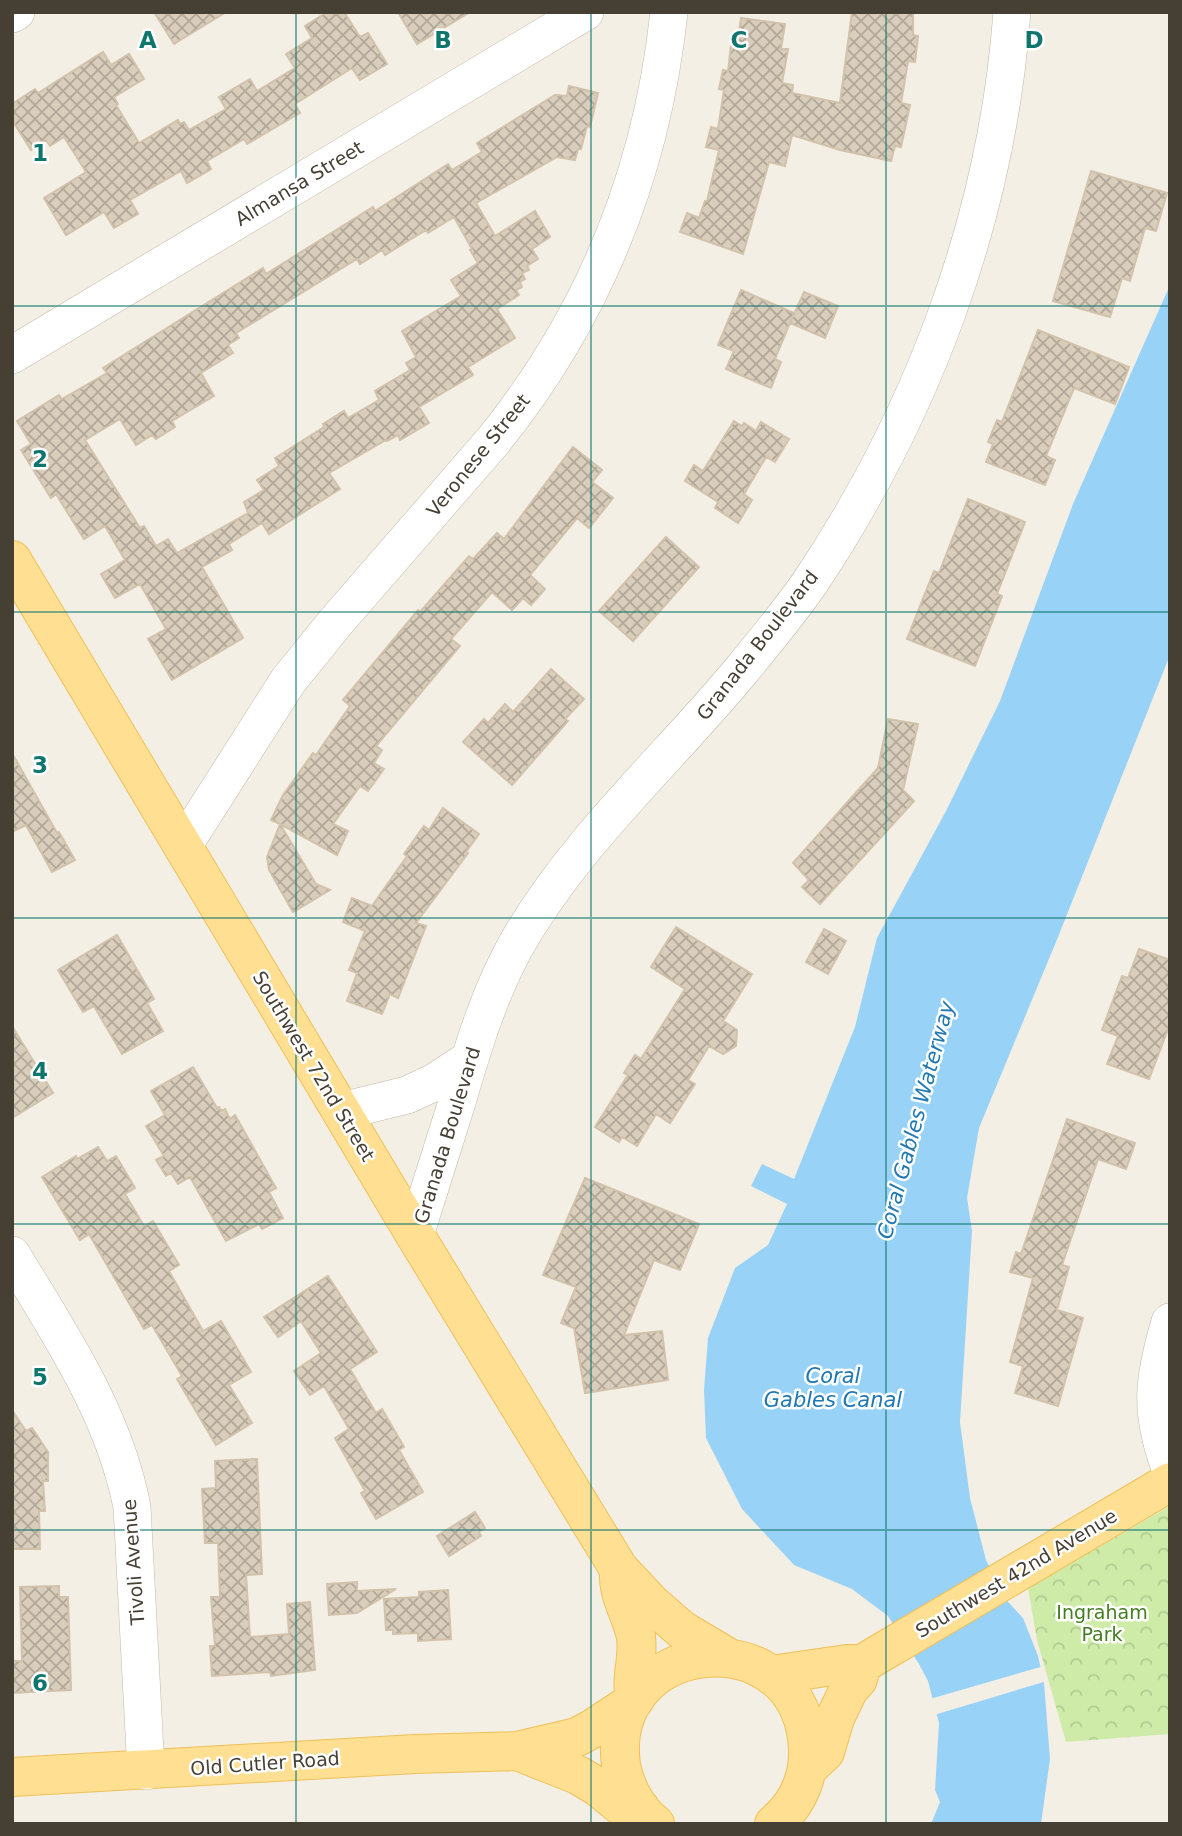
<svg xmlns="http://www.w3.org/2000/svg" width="1182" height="1836" viewBox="0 0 1182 1836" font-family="'DejaVu Sans',sans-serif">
<defs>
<pattern id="park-crowns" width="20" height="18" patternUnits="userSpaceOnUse" patternTransform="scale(1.75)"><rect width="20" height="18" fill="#ceeca8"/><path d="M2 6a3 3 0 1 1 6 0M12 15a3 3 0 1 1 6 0" fill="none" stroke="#b2cb91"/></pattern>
<pattern id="building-cross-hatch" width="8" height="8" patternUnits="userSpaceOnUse" patternTransform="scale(1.75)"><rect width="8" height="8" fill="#d9cdbb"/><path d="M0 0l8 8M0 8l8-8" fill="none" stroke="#b2a899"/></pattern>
</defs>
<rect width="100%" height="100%" fill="#f4efe4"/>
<path fill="url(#park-crowns)" d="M 1170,1506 L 1170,1734 L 1066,1742 L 1037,1640 L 1028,1588 Z"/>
<path fill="#99d2f7" d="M 1170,285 L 1170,655 L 1058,937 L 979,1128 L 967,1198 L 972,1231 L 960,1422 L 970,1498 L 986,1560 L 1008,1602 L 1023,1618 L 1038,1656 L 1044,1683 L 1050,1759 L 1041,1824 L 931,1824 L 940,1802 L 935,1790 L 939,1723 L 928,1681 L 919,1664 L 888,1616 L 852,1589 L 794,1565 L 742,1509 L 706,1438 L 704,1390 L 708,1338 L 735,1268 L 768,1245 L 787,1204 L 751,1186 L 762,1164 L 794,1179 L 855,1027 L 877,938 L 946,811 L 1000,701 L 1073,504 Z"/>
<path fill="#f4efe4" d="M 1044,1666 L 1047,1681 L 934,1715 L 930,1699 Z"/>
<path fill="url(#building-cross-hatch)" stroke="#d2c2ab" stroke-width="2" fill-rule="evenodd" d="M 154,12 L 226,12 L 174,44 Z
M 327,12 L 344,12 L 360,37 L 368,33 L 387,64 L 360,80 L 352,68 L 295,104 L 300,113 L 247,144 L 244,139 L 207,161 L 211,169 L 187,183 L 181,171 L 130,200 L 138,214 L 114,228 L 104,212 L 66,235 L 44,198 L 86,172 L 64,137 L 50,146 L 46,140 L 31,150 L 12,120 L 12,104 L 35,89 L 38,93 L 103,52 L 111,65 L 129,54 L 144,79 L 114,97 L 118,104 L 116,105 L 139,143 L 178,120 L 180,124 L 184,122 L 189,130 L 226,109 L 219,97 L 250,79 L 257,91 L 295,68 L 286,54 L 312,38 L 305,26 Z
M 398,12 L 470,12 L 417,44 Z
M 852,12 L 913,12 L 913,35 L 918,36 L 915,62 L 908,61 L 901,103 L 910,105 L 901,147 L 895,146 L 891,161 L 840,150 L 792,135 L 785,166 L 769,162 L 743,254 L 680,232 L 687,213 L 699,218 L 705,201 L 707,201 L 719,150 L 706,147 L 711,127 L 718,129 L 724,90 L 719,89 L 723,70 L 728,71 L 731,45 L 737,47 L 741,18 L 785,24 L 781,49 L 788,49 L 782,83 L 793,85 L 792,93 L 840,103 Z
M 569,86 L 598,93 L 590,127 L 587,126 L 581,149 L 578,149 L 575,160 L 557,157 L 476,203 L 495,236 L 535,211 L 550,237 L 532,249 L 538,259 L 527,266 L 529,270 L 522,273 L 525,279 L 520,282 L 522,287 L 516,290 L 519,295 L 497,309 L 515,338 L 468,367 L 473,375 L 419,407 L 429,423 L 400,440 L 398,435 L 387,441 L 386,440 L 329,473 L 340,489 L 269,534 L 262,523 L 229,544 L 232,550 L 202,567 L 243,638 L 172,680 L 148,639 L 166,629 L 140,584 L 115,598 L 101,574 L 125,560 L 105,526 L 84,539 L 56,494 L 51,498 L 21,450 L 31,444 L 17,421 L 59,395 L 62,399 L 107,373 L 103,368 L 263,268 L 266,274 L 373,207 L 375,211 L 448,164 L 452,170 L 482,152 L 477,143 L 555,95 L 567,96 ZM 454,217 L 472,249 L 470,250 L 478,263 L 451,280 L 461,296 L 402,331 L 416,357 L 406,363 L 410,370 L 375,391 L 379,400 L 348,418 L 344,411 L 323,424 L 324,427 L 275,458 L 279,466 L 257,480 L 264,490 L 244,502 L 248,513 L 177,553 L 168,539 L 156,546 L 144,526 L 140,528 L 85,440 L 120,419 L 136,445 L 152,435 L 156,439 L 175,427 L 172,421 L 214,396 L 201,373 L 233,353 L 228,345 L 239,338 L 236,333 L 357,259 L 360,264 L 382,250 L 385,255 L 426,230 L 428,233 Z
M 1091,171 L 1167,193 L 1156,231 L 1145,228 L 1130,281 L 1122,278 L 1110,317 L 1053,301 Z
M 741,290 L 794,313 L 775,359 L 781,362 L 771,388 L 726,369 L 734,351 L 718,345 Z
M 804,292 L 838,306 L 825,338 L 790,323 Z
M 1038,330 L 1129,367 L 1115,404 L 1074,388 L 1046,456 L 1055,460 L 1045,485 L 986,462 L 993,444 L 988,442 L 997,420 L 1002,422 Z
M 734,421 L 742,426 L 744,423 L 756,431 L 761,422 L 789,439 L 775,462 L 766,457 L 744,494 L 752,500 L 738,523 L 715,508 L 718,502 L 685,481 L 694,465 L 703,471 Z
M 573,447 L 602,470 L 592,482 L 613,498 L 589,528 L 577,518 L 530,575 L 545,589 L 531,605 L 523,598 L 512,610 L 492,592 L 451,639 L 460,646 L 376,746 L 382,750 L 374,763 L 384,769 L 368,791 L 360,786 L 333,824 L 348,831 L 337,855 L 280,824 L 316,884 L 330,890 L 293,912 L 269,870 L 267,857 L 280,824 L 271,820 L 283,795 L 313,753 L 316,755 L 350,706 L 343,700 L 409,621 L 418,610 L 420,612 L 469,556 L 473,559 L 497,533 L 504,539 Z
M 968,499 L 1025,522 L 997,594 L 1002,596 L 975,666 L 907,639 L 934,571 L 939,573 Z
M 666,537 L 699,567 L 633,641 L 599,611 Z
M 551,669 L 584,699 L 565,719 L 568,721 L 512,785 L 463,742 L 484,719 L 488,723 L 505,704 L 513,712 Z
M 888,719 L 918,724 L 903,790 L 914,801 L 820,904 L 802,887 L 809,880 L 793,863 L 878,768 Z
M 12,753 L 57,833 L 59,832 L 75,860 L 52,872 L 26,825 L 12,832 Z
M 443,808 L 479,834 L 466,852 L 468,853 L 416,923 L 426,926 L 398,998 L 390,994 L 382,1014 L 347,1001 L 357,973 L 349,970 L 365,931 L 343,922 L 352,898 L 372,906 L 407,856 L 404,854 L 424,826 L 429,830 Z
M 676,927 L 752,974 L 723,1021 L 737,1030 L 736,1046 L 723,1054 L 709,1046 L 688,1080 L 695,1084 L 670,1123 L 656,1114 L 637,1146 L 622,1137 L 619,1142 L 595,1127 L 628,1075 L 624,1073 L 635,1055 L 641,1059 L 685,989 L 651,967 Z
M 824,929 L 846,941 L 828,974 L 806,962 Z
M 117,935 L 154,999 L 147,1003 L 163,1031 L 122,1054 L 94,1006 L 83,1012 L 58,970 Z
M 1139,949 L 1170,960 L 1170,1024 L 1149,1079 L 1107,1064 L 1118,1036 L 1102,1030 L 1122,976 L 1128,978 Z
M 12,1026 L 53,1093 L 12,1118 Z
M 193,1067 L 217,1108 L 219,1107 L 221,1111 L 225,1109 L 230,1119 L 235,1115 L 276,1188 L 269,1192 L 283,1218 L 262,1229 L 259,1224 L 226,1241 L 190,1177 L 178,1184 L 171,1173 L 166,1176 L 156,1160 L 164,1156 L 146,1126 L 165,1115 L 151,1091 Z
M 1067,1119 L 1135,1143 L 1126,1169 L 1098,1159 L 1062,1265 L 1069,1267 L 1057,1310 L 1083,1318 L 1058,1406 L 1015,1393 L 1023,1366 L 1010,1362 L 1033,1278 L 1010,1272 L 1016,1252 L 1021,1254 Z
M 98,1147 L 107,1161 L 116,1156 L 135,1188 L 125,1194 L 144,1226 L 153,1221 L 179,1265 L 169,1271 L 203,1331 L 221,1321 L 251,1372 L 229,1385 L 252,1423 L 216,1445 L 177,1379 L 182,1376 L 152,1325 L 144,1329 L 89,1234 L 80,1240 L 42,1177 L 76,1156 L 77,1159 Z
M 585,1178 L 699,1224 L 680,1270 L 654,1260 L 624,1335 L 662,1331 L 668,1380 L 585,1393 L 574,1328 L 561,1323 L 576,1287 L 543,1275 Z
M 328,1276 L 377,1352 L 350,1369 L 376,1413 L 382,1409 L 404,1447 L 399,1450 L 423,1492 L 376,1519 L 361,1493 L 365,1491 L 335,1438 L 349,1429 L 324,1386 L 310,1395 L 294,1371 L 321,1353 L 301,1321 L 278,1337 L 264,1317 Z
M 12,1410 L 26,1431 L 32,1428 L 48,1452 L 48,1481 L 43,1481 L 45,1511 L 39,1511 L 40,1549 L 12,1549 Z
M 257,1459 L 262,1574 L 246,1575 L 250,1637 L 289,1634 L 287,1604 L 310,1602 L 315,1670 L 271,1676 L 270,1672 L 212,1676 L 210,1646 L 215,1646 L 211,1597 L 220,1597 L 218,1543 L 205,1543 L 202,1489 L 216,1488 L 215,1461 Z
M 475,1512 L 485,1528 L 479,1532 L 481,1536 L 449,1556 L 437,1536 Z
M 357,1582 L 357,1591 L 396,1589 L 357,1613 L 329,1615 L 327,1584 Z
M 59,1586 L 59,1597 L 68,1597 L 71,1690 L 12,1693 L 12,1661 L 22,1661 L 20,1587 Z
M 448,1590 L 451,1639 L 418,1641 L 418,1633 L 393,1634 L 393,1630 L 386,1630 L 384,1599 L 419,1597 L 419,1592 Z"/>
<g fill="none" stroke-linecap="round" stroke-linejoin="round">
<g stroke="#c3b9a9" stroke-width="38">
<path id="minor" d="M 12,14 L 16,12
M 12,355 L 585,12
M 183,846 L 288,681 L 335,623 L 493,441 C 594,316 652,172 669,12
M 342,1111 L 407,1095 L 435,1082 L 470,1059
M 415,1235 C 429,1191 443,1147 457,1102 C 473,1047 490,990 519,940 C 578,839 666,761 740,672 C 764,643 788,614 809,584 C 923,414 997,217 1012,12
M 12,1255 C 61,1336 114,1414 132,1507 L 146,1771
M 1170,1322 C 1153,1379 1149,1411 1170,1468"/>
</g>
<g stroke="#efc057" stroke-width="40">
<path id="major" d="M 12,560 L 415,1235 L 619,1569 L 651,1603 L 682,1630 L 729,1658
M 619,1572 C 617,1594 632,1616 636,1637 C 639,1659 630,1678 635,1699
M 771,1675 L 847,1664 L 862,1664 L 1170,1482
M 517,1751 L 578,1775 L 598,1787 L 620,1805 L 640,1808
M 808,1768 L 825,1752 L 835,1718 L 849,1689 L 858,1679 L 862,1664
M 12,1777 L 415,1754 L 517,1751 L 577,1737 L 592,1729 L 633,1702
M 655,1824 C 637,1810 625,1787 621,1765 C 604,1639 791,1616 807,1738 C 812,1771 800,1803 774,1824"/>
</g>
<use href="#minor" stroke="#fff" stroke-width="37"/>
<use href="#major" stroke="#ffdf92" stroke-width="38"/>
</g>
<path fill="none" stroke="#0f766e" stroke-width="2" stroke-opacity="0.55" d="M 296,12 L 296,1824M 591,12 L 591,1824M 886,12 L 886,1824M 12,306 L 1170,306M 12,612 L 1170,612M 12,918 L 1170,918M 12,1224 L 1170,1224M 12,1530 L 1170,1530"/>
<g text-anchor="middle" stroke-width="5" stroke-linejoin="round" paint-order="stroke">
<g font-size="19" fill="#463f33" stroke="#fff">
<text transform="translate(299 183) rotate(-31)" y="7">Almansa Street</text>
<text transform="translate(478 455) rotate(-51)" y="7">Veronese Street</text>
<text transform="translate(757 645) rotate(-52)" y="7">Granada Boulevard</text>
<text transform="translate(314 1066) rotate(59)" y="7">Southwest 72nd Street</text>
<text transform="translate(447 1135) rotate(-73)" y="7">Granada Boulevard</text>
<text transform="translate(133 1562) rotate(-94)" y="7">Tivoli Avenue</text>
<text transform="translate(1016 1573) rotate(-31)" y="7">Southwest 42nd Avenue</text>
<text transform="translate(265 1763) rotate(-4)" y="7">Old Cutler Road</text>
</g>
<g font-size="19" fill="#457d21" stroke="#fff">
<text x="1102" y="1619">Ingraham<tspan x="1102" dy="22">Park</tspan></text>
</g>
<g font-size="21" font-style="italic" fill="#2178b3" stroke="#fff">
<text transform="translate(916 1120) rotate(-75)" y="7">Coral Gables Waterway</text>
<text x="833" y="1383">Coral<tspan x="833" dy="24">Gables Canal</tspan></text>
</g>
</g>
<g font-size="23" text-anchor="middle" font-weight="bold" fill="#0f766e" stroke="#fff" stroke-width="5" stroke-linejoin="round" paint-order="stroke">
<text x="148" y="48">A</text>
<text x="443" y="48">B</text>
<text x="739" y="48">C</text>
<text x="1034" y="48">D</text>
<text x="40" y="161">1</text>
<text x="40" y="467">2</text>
<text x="40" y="773">3</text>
<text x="40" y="1079">4</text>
<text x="40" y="1385">5</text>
<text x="40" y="1691">6</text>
</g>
<rect width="1182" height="1836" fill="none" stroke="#463f33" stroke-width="28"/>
</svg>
